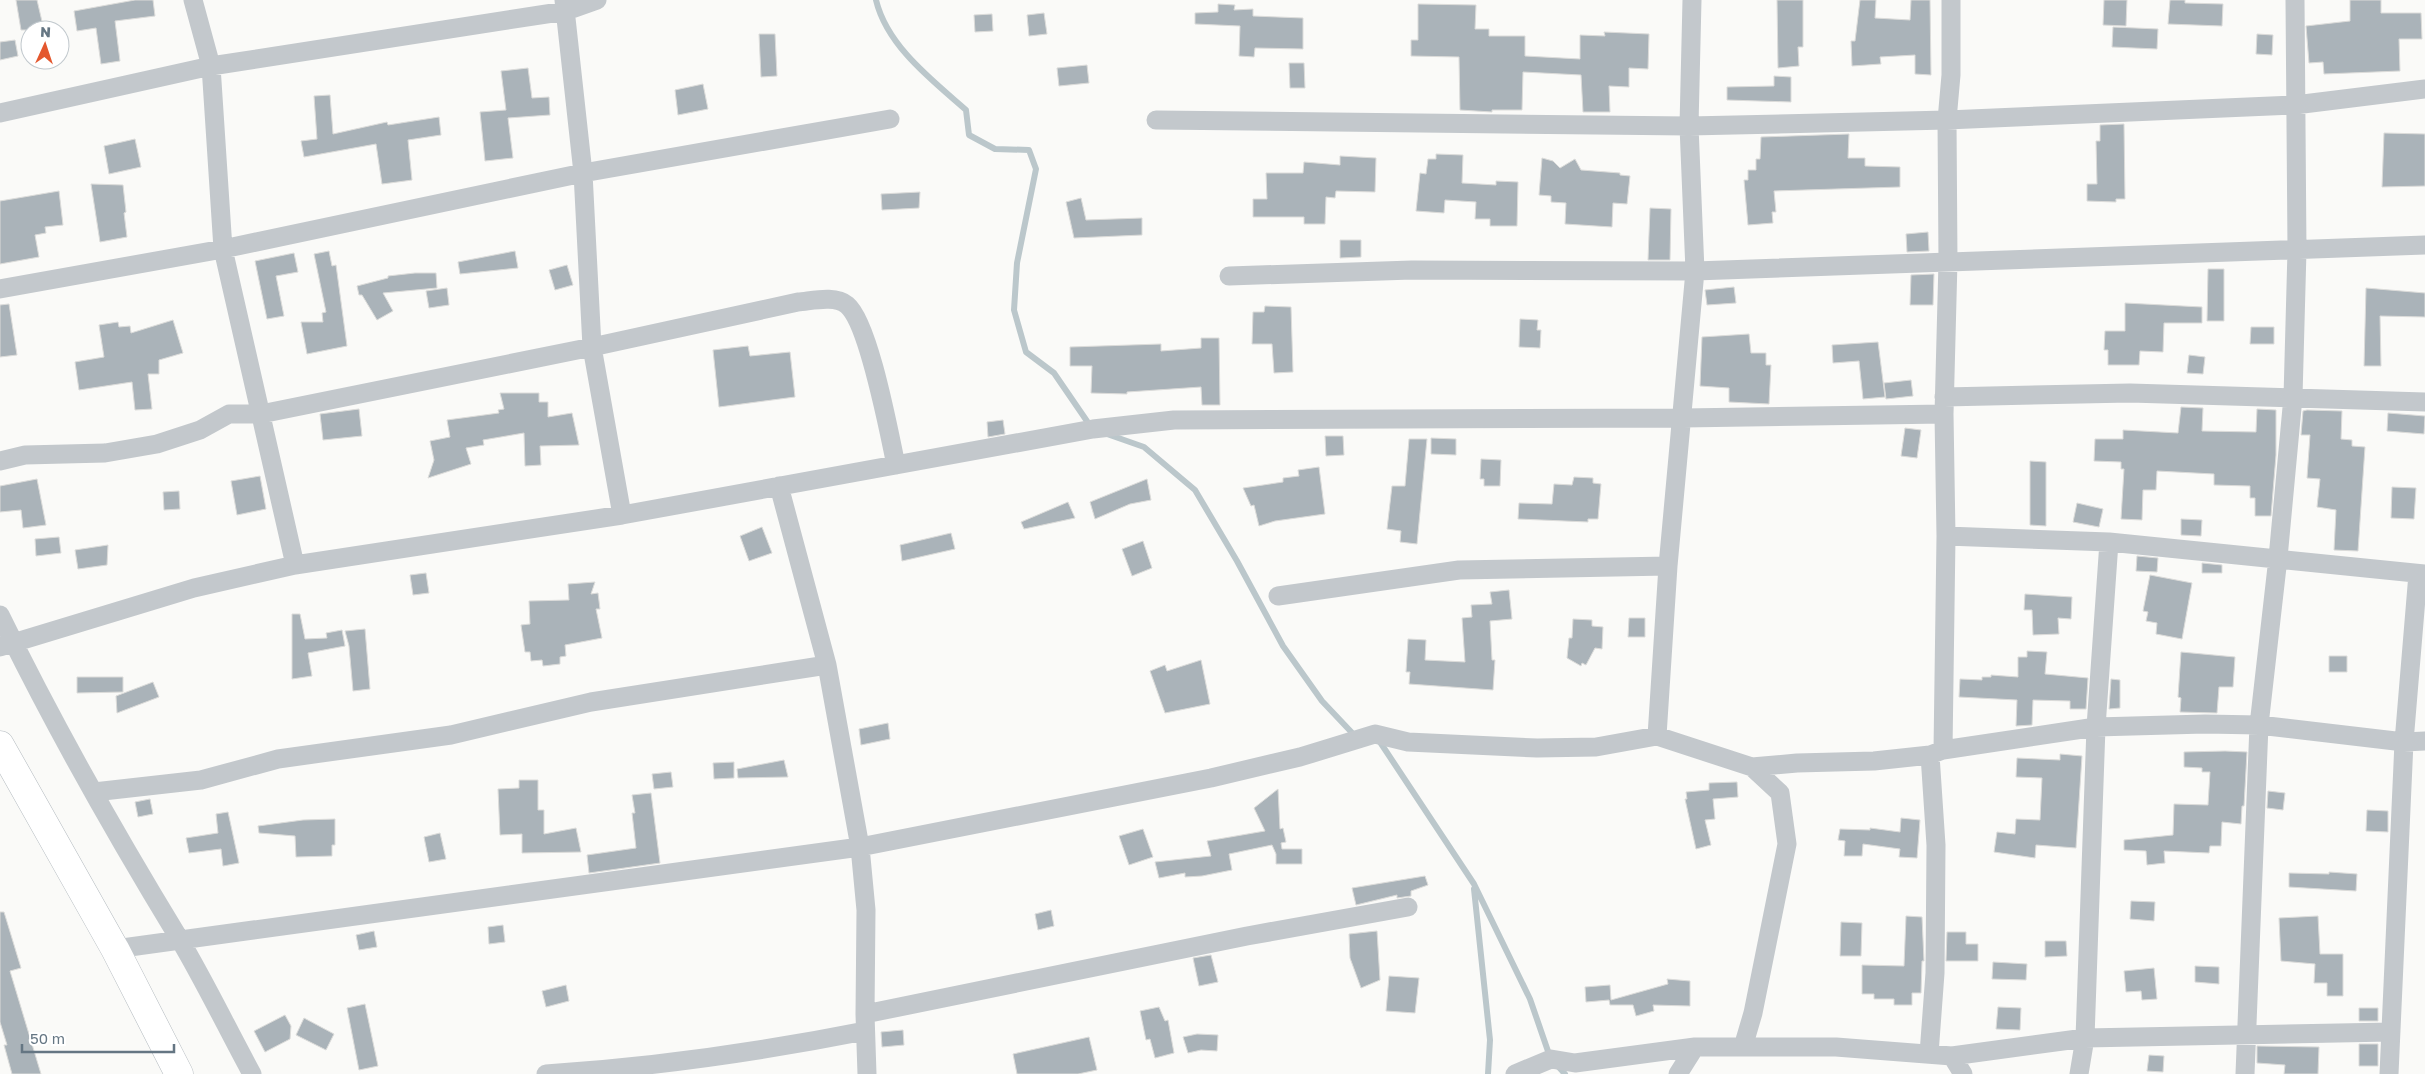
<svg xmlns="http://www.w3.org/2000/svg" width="2425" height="1074" viewBox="0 0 2425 1074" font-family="'Golos Text',sans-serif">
<rect width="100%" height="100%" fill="#fafaf8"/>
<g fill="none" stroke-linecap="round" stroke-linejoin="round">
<path stroke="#bbc7cb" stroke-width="6" d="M 876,0 C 887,46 932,80 966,110 L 969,135 L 995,149 L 1029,150 L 1036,169 L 1017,263 L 1014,310 L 1026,352 L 1054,373 L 1091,427
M 1107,434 L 1144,447 L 1195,490 L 1237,561 L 1283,646 L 1322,701 L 1356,737
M 1378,739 L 1474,884 L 1530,999 L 1550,1057
M 1474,889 L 1490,1040 L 1488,1074
M 1556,1064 L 1565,1074"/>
</g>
<path fill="#aab3b9" stroke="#dcdcda" d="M 16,0 L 37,0 L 44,30 L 21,30 Z
M 135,0 L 153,0 L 155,16 L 115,21 L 120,61 L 101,64 L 96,28 L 77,31 L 74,11 Z
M 1777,0 L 1803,0 L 1803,47 L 1798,47 L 1799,66 L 1778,68 Z
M 1860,0 L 1876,0 L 1875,18 L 1910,20 L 1911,0 L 1930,0 L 1931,75 L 1915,74 L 1915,55 L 1880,57 L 1881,64 L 1852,66 L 1851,41 L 1855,41 Z
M 2104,0 L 2127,0 L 2126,26 L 2103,25 Z
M 2170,0 L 2185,0 L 2185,3 L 2223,4 L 2222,26 L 2168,24 Z
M 2350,0 L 2381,0 L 2381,13 L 2421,13 L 2422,39 L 2399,39 L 2400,71 L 2324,74 L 2323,62 L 2309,63 L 2306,26 L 2350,21 Z
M 1218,4 L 1235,5 L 1234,10 L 1253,9 L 1253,16 L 1303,18 L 1303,49 L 1255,48 L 1254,57 L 1239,56 L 1240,26 L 1195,24 L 1195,13 L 1218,12 Z
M 1418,4 L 1476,5 L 1475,29 L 1489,29 L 1489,36 L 1525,36 L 1525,56 L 1580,59 L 1580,35 L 1605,36 L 1604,32 L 1649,34 L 1648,69 L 1629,68 L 1629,87 L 1609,86 L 1610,112 L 1583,112 L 1581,75 L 1523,72 L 1522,110 L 1492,110 L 1492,112 L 1460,110 L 1459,57 L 1411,56 L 1411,40 L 1418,40 Z
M 1044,13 L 1047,34 L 1029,36 L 1027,15 Z
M 992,14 L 993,31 L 975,32 L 974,15 Z
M 2113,27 L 2158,29 L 2157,49 L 2112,47 Z
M 759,34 L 775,34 L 777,76 L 761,77 Z
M 2257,34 L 2273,35 L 2272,55 L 2256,54 Z
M 15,40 L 18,56 L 0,60 L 0,42 Z
M 1289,63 L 1304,63 L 1305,88 L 1290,88 Z
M 1087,65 L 1089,83 L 1059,86 L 1057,68 Z
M 528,68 L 532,98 L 549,97 L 550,115 L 508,118 L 513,158 L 485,161 L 480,112 L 506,110 L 501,71 Z
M 1774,76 L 1791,77 L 1791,102 L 1727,100 L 1727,87 L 1774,86 Z
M 703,84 L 708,109 L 678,115 L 675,90 Z
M 330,95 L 333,134 L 387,122 L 388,125 L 439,117 L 441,135 L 408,140 L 412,180 L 405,181 L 382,184 L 376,144 L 304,157 L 301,141 L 317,139 L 314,96 Z
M 2124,124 L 2125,199 L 2116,199 L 2116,202 L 2087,201 L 2087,184 L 2097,184 L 2096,141 L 2100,141 L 2100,125 Z
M 2384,133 L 2425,134 L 2425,186 L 2382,187 Z
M 1849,134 L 1848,158 L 1865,158 L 1865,166 L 1900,167 L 1900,187 L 1774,191 L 1776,212 L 1772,212 L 1773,223 L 1748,225 L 1744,180 L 1748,180 L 1748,170 L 1756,170 L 1756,159 L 1760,159 L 1761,137 Z
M 135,139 L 141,167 L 109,174 L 104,146 Z
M 1436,154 L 1463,155 L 1462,183 L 1496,185 L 1496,181 L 1518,182 L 1517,226 L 1490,226 L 1490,219 L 1475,219 L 1476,202 L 1445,200 L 1444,213 L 1416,211 L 1420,173 L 1426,174 L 1428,159 L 1436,159 Z
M 1340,156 L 1376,158 L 1375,192 L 1336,191 L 1335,198 L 1326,197 L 1325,224 L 1304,224 L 1304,217 L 1253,217 L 1253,199 L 1267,199 L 1266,173 L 1303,173 L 1304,162 L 1340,165 Z
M 1542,158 L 1553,161 L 1560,168 L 1575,159 L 1581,170 L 1620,173 L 1620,175 L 1630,176 L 1627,204 L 1613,203 L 1612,227 L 1565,224 L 1566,203 L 1551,202 L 1551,196 L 1539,195 Z
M 91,184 L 123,185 L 126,212 L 124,213 L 127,237 L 100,242 Z
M 59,191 L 63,225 L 45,227 L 46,233 L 35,235 L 39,257 L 0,264 L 0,201 Z
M 920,192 L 919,208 L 882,210 L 881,194 Z
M 1081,198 L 1086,220 L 1142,218 L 1142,235 L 1074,238 L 1066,202 Z
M 1650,208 L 1671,209 L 1670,260 L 1648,260 Z
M 1928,232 L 1929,251 L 1907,252 L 1906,234 Z
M 1340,240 L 1361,240 L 1361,257 L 1340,258 Z
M 329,251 L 332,266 L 336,265 L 347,346 L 307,354 L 301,322 L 323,322 L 322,313 L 326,312 L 314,254 Z
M 515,251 L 518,268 L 460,274 L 458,262 Z
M 294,253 L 298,272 L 276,276 L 284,316 L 267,319 L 255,261 Z
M 567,265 L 573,285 L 555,290 L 549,270 Z
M 2208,269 L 2224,269 L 2224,321 L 2207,321 Z
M 415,273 L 436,273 L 437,288 L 383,293 L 393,311 L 377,320 L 362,295 L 359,295 L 357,286 L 388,278 L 388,276 Z
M 1934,274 L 1933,305 L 1910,305 L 1911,275 Z
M 1734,287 L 1736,303 L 1707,305 L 1705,290 Z
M 447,288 L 449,305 L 429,308 L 426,291 Z
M 2366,288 L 2425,293 L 2425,317 L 2380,316 L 2381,366 L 2364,366 Z
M 2125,303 L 2202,307 L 2202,323 L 2164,323 L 2163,352 L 2140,351 L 2139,365 L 2108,365 L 2108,350 L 2104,350 L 2105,331 L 2125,331 Z
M 9,304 L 17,355 L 0,357 L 0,305 Z
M 1265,306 L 1291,307 L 1293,372 L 1274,373 L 1272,344 L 1252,344 L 1253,312 L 1264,312 Z
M 1520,319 L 1538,320 L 1537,330 L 1541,330 L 1540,348 L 1519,347 Z
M 173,320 L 183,353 L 159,360 L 159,374 L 148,374 L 152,409 L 135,410 L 132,382 L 79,390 L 75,362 L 104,357 L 99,325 L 118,322 L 119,327 L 130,326 L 131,333 Z
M 2251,327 L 2274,327 L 2274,344 L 2250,344 Z
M 1749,334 L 1751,353 L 1766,353 L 1766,365 L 1771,365 L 1769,404 L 1729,402 L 1729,388 L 1700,386 L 1702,337 Z
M 1201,338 L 1219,338 L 1220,405 L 1202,405 L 1201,387 L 1127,392 L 1127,394 L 1091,393 L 1092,366 L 1070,366 L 1070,347 L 1161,344 L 1161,351 L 1201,348 Z
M 1878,342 L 1885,397 L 1863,399 L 1859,361 L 1833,363 L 1832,345 Z
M 748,346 L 750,356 L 790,352 L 795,397 L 719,407 L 713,350 Z
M 2189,355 L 2205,357 L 2203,374 L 2187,373 Z
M 1911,380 L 1913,396 L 1886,399 L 1884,383 Z
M 500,393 L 539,393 L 539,402 L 548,402 L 548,417 L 572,413 L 579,445 L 540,446 L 541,465 L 525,466 L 524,433 L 483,440 L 484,445 L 466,448 L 471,464 L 428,478 L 434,460 L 430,441 L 450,437 L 447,420 L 499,413 L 498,410 L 504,409 Z
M 2181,407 L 2203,408 L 2202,431 L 2256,432 L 2257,409 L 2276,410 L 2276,455 L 2271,516 L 2255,516 L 2255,498 L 2250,498 L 2250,486 L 2214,485 L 2214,474 L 2157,471 L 2156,490 L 2143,490 L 2142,520 L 2121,519 L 2124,469 L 2121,469 L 2121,462 L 2094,461 L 2095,439 L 2123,439 L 2123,430 L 2178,433 Z
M 359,409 L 362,436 L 323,440 L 320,414 Z
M 2307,410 L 2342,411 L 2341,439 L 2352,440 L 2352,446 L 2365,447 L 2358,551 L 2334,550 L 2336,510 L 2317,507 L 2320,479 L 2307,478 L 2310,435 L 2301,435 L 2303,411 Z
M 2388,413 L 2425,416 L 2424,434 L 2387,431 Z
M 1003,420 L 1005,434 L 988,437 L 987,422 Z
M 1905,428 L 1921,430 L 1917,458 L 1901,456 Z
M 1325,436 L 1343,436 L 1344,455 L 1326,456 Z
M 1431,438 L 1456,439 L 1456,455 L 1431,454 Z
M 1409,439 L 1427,439 L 1417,544 L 1400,542 L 1401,531 L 1387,529 L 1392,486 L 1405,486 Z
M 1481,459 L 1501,460 L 1500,486 L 1484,486 L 1484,479 L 1480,479 Z
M 2030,461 L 2046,462 L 2046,526 L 2030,525 Z
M 1319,467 L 1325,514 L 1275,521 L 1259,526 L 1254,505 L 1251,506 L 1243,488 L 1283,482 L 1283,478 L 1299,476 L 1298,470 Z
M 260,476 L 266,509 L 237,515 L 231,481 Z
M 1574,477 L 1593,478 L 1593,483 L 1601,484 L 1598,519 L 1588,519 L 1588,522 L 1518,519 L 1519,503 L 1552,504 L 1554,484 L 1572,485 Z
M 37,479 L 46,525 L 23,528 L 21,510 L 0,512 L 0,486 Z
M 1147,479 L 1151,500 L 1130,504 L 1095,519 L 1090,502 Z
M 2392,487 L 2416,488 L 2414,519 L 2391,518 Z
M 179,491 L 180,509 L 164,510 L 163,492 Z
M 1068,502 L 1075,518 L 1024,529 L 1021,522 Z
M 2077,503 L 2103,509 L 2099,527 L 2073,522 Z
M 2181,519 L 2202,520 L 2201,536 L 2181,535 Z
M 762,527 L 772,553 L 749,561 L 740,536 Z
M 951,533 L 955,549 L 902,561 L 900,545 Z
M 59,537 L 61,553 L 36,556 L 35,539 Z
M 1143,541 L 1152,568 L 1132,576 L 1122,549 Z
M 108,545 L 107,565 L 78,569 L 75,550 Z
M 2137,556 L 2158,558 L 2157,572 L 2136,571 Z
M 2202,563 L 2222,565 L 2222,573 L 2202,573 Z
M 426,573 L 429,593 L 413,595 L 410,575 Z
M 2150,575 L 2192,583 L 2182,639 L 2156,634 L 2157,623 L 2146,621 L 2148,612 L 2143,611 Z
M 595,582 L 591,594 L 598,593 L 600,609 L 596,609 L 602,638 L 565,645 L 566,656 L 560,657 L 560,664 L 543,666 L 542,660 L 531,661 L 530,652 L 525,652 L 521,625 L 530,624 L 529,601 L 569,600 L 568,584 Z
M 1509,590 L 1512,619 L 1490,621 L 1492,660 L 1495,660 L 1493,690 L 1409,684 L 1410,672 L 1406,672 L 1408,639 L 1426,640 L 1425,660 L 1465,662 L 1462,618 L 1472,617 L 1471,605 L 1492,604 L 1490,592 Z
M 2025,594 L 2072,597 L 2071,619 L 2058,618 L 2059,634 L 2033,635 L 2032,610 L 2024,610 Z
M 292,614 L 300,614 L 305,639 L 327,638 L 326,633 L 342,630 L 345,646 L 308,653 L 312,676 L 292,679 Z
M 1629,618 L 1645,618 L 1645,637 L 1628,637 Z
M 1573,619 L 1592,620 L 1592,626 L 1603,627 L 1602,649 L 1595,648 L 1586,665 L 1582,663 L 1581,666 L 1567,658 L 1569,638 L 1572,638 Z
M 365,629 L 370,689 L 353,691 L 349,646 L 345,631 Z
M 2027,651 L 2047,652 L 2045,674 L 2088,678 L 2086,709 L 2070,709 L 2070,701 L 2033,700 L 2032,725 L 2016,726 L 2017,700 L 1959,697 L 1960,679 L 1982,680 L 1982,677 L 1991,677 L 1991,675 L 2018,677 L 2018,657 L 2027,657 Z
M 2181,652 L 2235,657 L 2233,687 L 2219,687 L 2217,713 L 2180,712 L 2181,698 L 2178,697 Z
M 2329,656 L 2347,656 L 2347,672 L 2329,672 Z
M 1201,660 L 1210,704 L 1165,713 L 1150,671 L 1165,665 L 1167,671 Z
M 77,677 L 123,677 L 123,692 L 77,693 Z
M 2111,679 L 2120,680 L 2120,708 L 2109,709 Z
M 153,682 L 159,697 L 117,713 L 116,696 Z
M 888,723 L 890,739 L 861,745 L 859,729 Z
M 2225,751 L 2247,752 L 2244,806 L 2242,806 L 2241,824 L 2222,822 L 2221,846 L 2210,846 L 2209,853 L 2164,851 L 2165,863 L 2147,865 L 2146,851 L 2124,850 L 2124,840 L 2173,835 L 2174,804 L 2208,805 L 2210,772 L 2202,772 L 2202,768 L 2184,767 L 2184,752 Z
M 2060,754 L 2082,756 L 2076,848 L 2036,845 L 2035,858 L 1994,852 L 1997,832 L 2015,834 L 2016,819 L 2040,820 L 2042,778 L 2016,777 L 2017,758 L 2060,760 Z
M 784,760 L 788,777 L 738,778 L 737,769 Z
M 734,762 L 734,778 L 714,779 L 713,763 Z
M 671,772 L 673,787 L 654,789 L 652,774 Z
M 519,780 L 538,780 L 538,810 L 544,810 L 544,834 L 576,828 L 581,852 L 522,853 L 522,834 L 500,835 L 498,789 L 519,788 Z
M 1737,782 L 1738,797 L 1713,799 L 1715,819 L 1705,820 L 1711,845 L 1696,849 L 1685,799 L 1687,799 L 1686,792 L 1709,790 L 1709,783 Z
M 1278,789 L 1280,829 L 1283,828 L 1286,842 L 1281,843 L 1282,849 L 1302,849 L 1302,864 L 1276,864 L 1276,854 L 1272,845 L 1229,854 L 1232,870 L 1202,876 L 1185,877 L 1185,873 L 1159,878 L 1155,862 L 1211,856 L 1207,841 L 1265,831 L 1254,808 Z
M 2268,791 L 2285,793 L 2283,810 L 2267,808 Z
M 651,793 L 660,863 L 589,873 L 587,855 L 636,848 L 632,813 L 635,813 L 632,795 Z
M 150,799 L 153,814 L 138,817 L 135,802 Z
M 2367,810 L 2388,811 L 2388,832 L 2366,831 Z
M 228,812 L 239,863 L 223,866 L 221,849 L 189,853 L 186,838 L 218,833 L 216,814 Z
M 1901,818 L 1920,820 L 1917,858 L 1899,857 L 1900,849 L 1863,844 L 1862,856 L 1844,856 L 1845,841 L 1838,840 L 1840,829 L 1870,830 L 1870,828 L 1900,832 Z
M 335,819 L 335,845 L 332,845 L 332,856 L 296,857 L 295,836 L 259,833 L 258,826 L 303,820 Z
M 1143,829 L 1153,857 L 1129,865 L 1119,836 Z
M 440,833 L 446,859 L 429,862 L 424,837 Z
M 2329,872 L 2357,874 L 2356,891 L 2289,887 L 2289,873 L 2329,874 Z
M 1425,876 L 1428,885 L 1411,891 L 1411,896 L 1397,898 L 1397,895 L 1356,905 L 1352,888 Z
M 2131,901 L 2155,902 L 2154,921 L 2130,919 Z
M 1051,910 L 1054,926 L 1038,930 L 1035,914 Z
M 0,912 L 4,912 L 21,968 L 10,971 L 41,1074 L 12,1074 L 4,1045 L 7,1045 L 0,1022 Z
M 1906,916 L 1922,917 L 1924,961 L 1922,961 L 1921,993 L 1912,993 L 1912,1005 L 1894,1005 L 1894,999 L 1874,999 L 1874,994 L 1862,994 L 1862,965 L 1904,966 Z
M 2318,916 L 2320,954 L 2343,954 L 2343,996 L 2327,996 L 2327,983 L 2314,983 L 2315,964 L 2281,961 L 2279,918 Z
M 1841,922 L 1862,923 L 1861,956 L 1840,956 Z
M 503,925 L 505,942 L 489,944 L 488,927 Z
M 374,931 L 377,947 L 359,950 L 356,935 Z
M 1377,931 L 1380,980 L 1361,988 L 1350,958 L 1349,934 Z
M 1947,932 L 1966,932 L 1966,944 L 1978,944 L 1978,961 L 1946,961 Z
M 2045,941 L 2066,941 L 2067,956 L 2045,957 Z
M 1211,955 L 1218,982 L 1199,986 L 1193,958 Z
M 1993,962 L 2027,964 L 2026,980 L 1992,979 Z
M 2195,966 L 2219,967 L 2219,984 L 2195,982 Z
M 2154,968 L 2157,999 L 2142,1000 L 2141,991 L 2126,992 L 2124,971 Z
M 1389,976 L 1419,978 L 1415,1013 L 1386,1011 Z
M 1667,979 L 1690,981 L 1690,1006 L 1653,1005 L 1654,1011 L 1636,1016 L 1633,1005 L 1610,1005 L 1609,1000 L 1586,1002 L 1585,987 L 1610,985 L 1611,1000 L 1668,984 Z
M 566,985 L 569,1001 L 546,1007 L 542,991 Z
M 365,1004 L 378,1066 L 359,1070 L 347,1008 Z
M 1159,1007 L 1165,1021 L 1168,1020 L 1174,1053 L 1155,1058 L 1150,1039 L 1146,1040 L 1140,1011 Z
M 1998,1007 L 2021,1008 L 2020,1030 L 1996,1029 Z
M 2359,1008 L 2378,1008 L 2378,1021 L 2359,1021 Z
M 285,1015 L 291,1026 L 290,1039 L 265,1052 L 254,1031 Z
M 304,1018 L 334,1034 L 326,1050 L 296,1035 Z
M 903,1030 L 904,1045 L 882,1047 L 881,1032 Z
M 1197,1034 L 1218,1035 L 1217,1051 L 1201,1050 L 1188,1053 L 1183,1037 Z
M 1089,1037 L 1097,1070 L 1078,1074 L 1017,1074 L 1013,1054 Z
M 2359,1044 L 2378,1044 L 2378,1066 L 2359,1066 Z
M 2257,1046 L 2319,1047 L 2318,1074 L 2284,1074 L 2285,1065 L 2257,1063 Z
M 2149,1055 L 2164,1056 L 2163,1072 L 2147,1071 Z"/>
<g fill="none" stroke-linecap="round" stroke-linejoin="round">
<g stroke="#b3babf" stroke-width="29">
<path id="secondary" d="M 0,745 L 115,949 L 179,1074"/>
</g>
<path stroke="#c3c8cc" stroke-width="19" d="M 193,0 L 211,66 L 223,249 L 295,565
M 564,0 L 583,173 L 592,347 L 622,515
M 0,113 L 211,66 L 566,11 L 597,0
M 1156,120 L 1689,126 L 1947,120 L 2295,105 L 2425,89
M 1229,276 L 1412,270 L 1695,271 L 2425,245
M 0,289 L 223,249 L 583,173 L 890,119
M 1944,397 L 2130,393 L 2425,402
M 0,461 L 25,455 L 105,453 L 157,444 L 200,430 L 229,414 L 261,414 L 592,347 L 798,302 C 812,301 835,295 847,305 C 869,323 889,433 896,465
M 779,486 L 827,665 L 860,847 L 866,910 L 865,1014 L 867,1074
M 1946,536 L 2109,542 L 2425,574
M 1278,596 L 1459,570 L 1668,566
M 0,615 C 54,726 116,835 180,940 C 206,984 228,1030 252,1074
M 0,647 L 194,588 L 295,565 L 622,515 L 1093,429 L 1174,420 L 1683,418 L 1944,414
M 1657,736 L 1668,566 L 1695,271 L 1689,126 L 1692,0
M 1943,750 L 1946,536 L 1944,414 L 1948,261 L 1947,120 L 1951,75 L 1951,0
M 94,792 L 201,780 L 278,759 L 451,735 L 591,702 L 827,665
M 115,949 L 860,847 L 1211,778 L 1300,757 L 1375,734 L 1408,742 L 1537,748 L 1596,747 L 1657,736 L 1752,767 L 1797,763 L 1874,761 L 1930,755 L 1943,750 L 2096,727 L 2205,724 L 2259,725 L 2404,742 L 2425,741
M 865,1014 L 1247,936 L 1408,907
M 1743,1047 L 1753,1013 L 1787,844 L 1780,793 L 1752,767
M 1929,1054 L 1935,973 L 1936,845 L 1930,755
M 1952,1056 L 1963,1074
M 546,1074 C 654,1067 759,1052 865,1031
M 1515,1074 L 1551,1059 L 1575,1063 L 1695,1047 L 1836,1047 L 1952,1056 L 2085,1038 L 2391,1032
M 1678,1074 L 1695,1047
M 2079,1074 L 2085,1038 L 2096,727 L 2109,542
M 2245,1074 L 2259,725 L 2278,558 L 2293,397 L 2297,250 L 2295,0
M 2389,1074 L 2404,742 L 2418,574"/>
<use href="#secondary" stroke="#fff" stroke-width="28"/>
</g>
<g transform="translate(45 45) rotate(3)"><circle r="24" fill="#ffffff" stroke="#c1c8cd"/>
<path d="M0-4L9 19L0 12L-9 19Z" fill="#e4572e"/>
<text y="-8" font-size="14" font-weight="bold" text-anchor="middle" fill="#657683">N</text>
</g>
<path d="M22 1044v8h152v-8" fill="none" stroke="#657683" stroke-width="2.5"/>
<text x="30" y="1044" font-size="15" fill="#657683" stroke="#ffffff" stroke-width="4" paint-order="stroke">50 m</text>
</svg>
